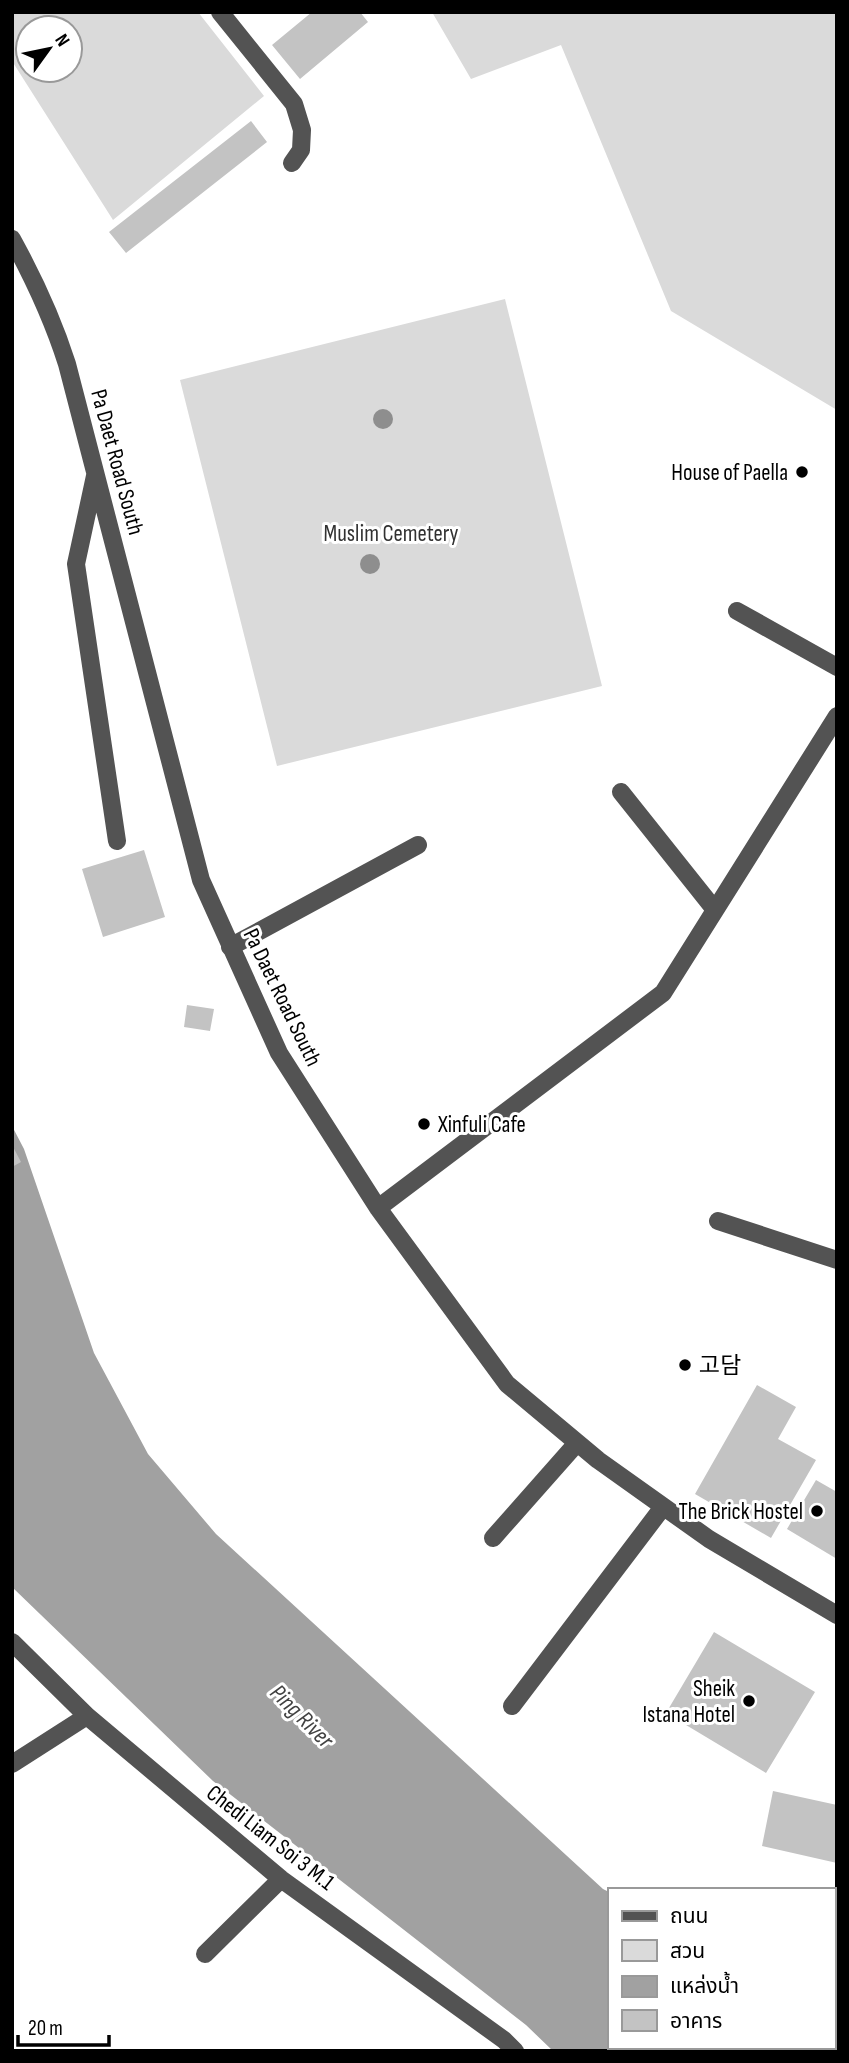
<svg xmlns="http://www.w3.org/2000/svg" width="849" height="2063" viewBox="0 0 849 2063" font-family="'Sofia Sans Condensed','Noto Sans KR','Noto Sans Thai',sans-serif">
<rect width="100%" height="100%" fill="#fff"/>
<path fill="#dadada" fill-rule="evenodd" d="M 12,12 L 198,12 L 264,96 L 113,220 L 12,61 ZM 28,28 L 70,28 L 70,70 L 28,70 Z
M 432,12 L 837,12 L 837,410 L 671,311 L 561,45 L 471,79 Z
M 505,299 L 602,686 L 277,766 L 180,380 Z"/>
<path fill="#a1a1a1" d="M 12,1126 L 24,1149 L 94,1353 L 148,1454 L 216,1534 L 603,1889 L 609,1892 L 609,2047 L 833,2047 L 833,2002 L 837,2004 L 837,2051 L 553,2051 L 526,2025 L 213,1781 L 12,1587 Z"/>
<path fill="#c3c3c3" d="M 312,12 L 360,12 L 368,22 L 300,79 L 272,45 Z
M 251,121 L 267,142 L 126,253 L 109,232 Z
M 144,850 L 165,917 L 103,937 L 82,869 Z
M 187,1005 L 214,1009 L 210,1031 L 184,1027 Z
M 12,1145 L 21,1162 L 12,1167 Z
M 757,1385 L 796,1407 L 778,1439 L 816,1460 L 771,1538 L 695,1494 Z
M 816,1480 L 837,1492 L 837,1559 L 787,1529 Z
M 714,1632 L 815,1692 L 766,1773 L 666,1713 Z
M 773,1791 L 837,1805 L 837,1863 L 762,1846 Z"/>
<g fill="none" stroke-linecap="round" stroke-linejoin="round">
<path stroke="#535353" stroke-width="18" d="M 220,12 L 294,104 L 302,130 L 301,150 L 292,163
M 12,239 C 34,279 53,320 67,364 L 201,880 L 279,1053 L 378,1208 L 507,1384 L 598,1460 L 709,1539 L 837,1615
M 95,476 L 76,564 L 117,841
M 737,611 L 837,667
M 621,792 L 715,910
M 230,947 L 418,845
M 378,1208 L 663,993 L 837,716
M 718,1221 L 837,1260
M 493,1538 L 577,1443
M 12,1642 L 87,1716 L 281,1879 L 504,2040 L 515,2051
M 512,1706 L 663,1507
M 12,1764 L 87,1716
M 205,1954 L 281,1879"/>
</g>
<g fill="#8e8e8e">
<circle cx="383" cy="419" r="10"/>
<circle cx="370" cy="564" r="10"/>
</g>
<g fill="#000" stroke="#fff" stroke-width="2.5">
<circle cx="802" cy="472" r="7"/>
<circle cx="424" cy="1124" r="7"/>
<circle cx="685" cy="1365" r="7"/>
<circle cx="817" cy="1511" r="7"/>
<circle cx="749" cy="1701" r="7"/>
</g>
<g text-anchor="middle" stroke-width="6" stroke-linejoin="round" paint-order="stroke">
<g font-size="23" fill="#000" stroke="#fff">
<text transform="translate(118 462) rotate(75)" y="8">Pa Daet Road South</text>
<text transform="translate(283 997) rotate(64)" y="8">Pa Daet Road South</text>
<text transform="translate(271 1837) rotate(38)" y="8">Chedi Liam Soi 3 M.1</text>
</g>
<g font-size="23" fill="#000" stroke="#fff" text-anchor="end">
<text x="788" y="480">House of Paella</text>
<text x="438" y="1132" text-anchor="start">Xinfuli Cafe</text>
<text x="699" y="1373" text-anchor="start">고담</text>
<text x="803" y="1519">The Brick Hostel</text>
<text x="735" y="1696">Sheik<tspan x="735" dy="26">Istana Hotel</tspan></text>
</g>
<g font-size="23" fill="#313131" stroke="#fff">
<text x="391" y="541">Muslim Cemetery</text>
</g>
<g font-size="24" font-style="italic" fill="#424242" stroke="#fff">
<text transform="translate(302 1716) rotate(45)" y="8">Ping River</text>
</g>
</g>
<rect width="849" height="2063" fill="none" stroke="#000000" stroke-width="28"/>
<rect x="608" y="1888" width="228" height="161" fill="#ffffff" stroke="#999999" stroke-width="2"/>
<rect x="622" y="1911" width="35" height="10" fill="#535353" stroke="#999999" stroke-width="2"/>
<text x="670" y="1923" font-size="21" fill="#000000">ถนน</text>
<rect x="622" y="1940" width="35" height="21" fill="#dadada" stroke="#999999" stroke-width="2"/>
<text x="670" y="1958" font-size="21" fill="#000000">สวน</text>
<rect x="622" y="1976" width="35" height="21" fill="#a1a1a1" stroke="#999999" stroke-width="2"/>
<text x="670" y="1993" font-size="21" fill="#000000">แหล่งน้ำ</text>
<rect x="622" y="2010" width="35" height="21" fill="#c3c3c3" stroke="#999999" stroke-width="2"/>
<text x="670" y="2028" font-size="21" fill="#000000">อาคาร</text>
<g transform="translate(49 49) rotate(57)"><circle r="33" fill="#ffffff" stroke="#999999" stroke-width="2"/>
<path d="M0-5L12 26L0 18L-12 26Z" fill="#000000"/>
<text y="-10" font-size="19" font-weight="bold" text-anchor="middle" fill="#000000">N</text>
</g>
<path d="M18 2035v10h91v-10" fill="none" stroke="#000000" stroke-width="3.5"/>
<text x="28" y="2035" font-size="21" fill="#000000" stroke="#ffffff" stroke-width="5" paint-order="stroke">20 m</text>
</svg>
